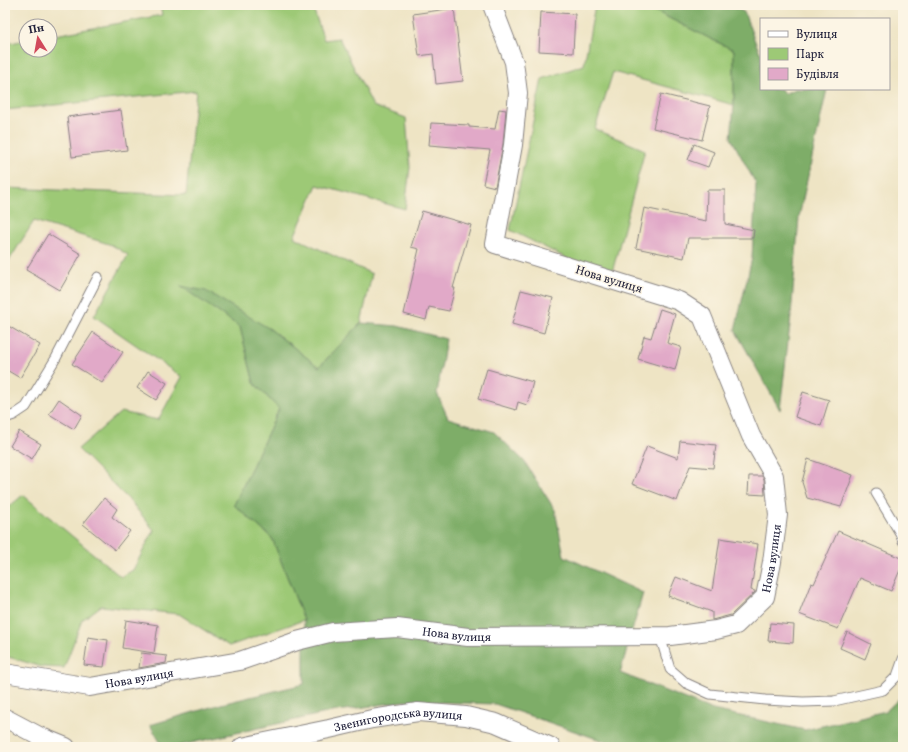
<svg xmlns="http://www.w3.org/2000/svg" width="908" height="752" font-family="Vollkorn,serif">
<style>
.green{fill:#9dc976;stroke:#607658}
.forest{fill:#7ead67;stroke:#506851}
.building{fill:#e1a9c8}
.lines{fill:none;stroke-linecap:round;stroke-linejoin:round}
.service-casing{stroke:#888380;stroke-width:11}
.minor-casing{stroke:#888380;stroke-width:20}
.service{stroke:#fff;stroke-width:9}
.minor{stroke:#fff;stroke-width:18}
.labels{text-anchor:middle;stroke-width:3;stroke-linejoin:round;paint-order:stroke}
.street-label{font-size:12px;fill:#22223b;stroke:#fcf5e5}
</style>
<rect width="100%" height="100%" fill="#fcf5e5"/>
<filter id="ink" filterUnits="userSpaceOnUse"><feTurbulence type="fractalNoise" baseFrequency=".025" numOctaves="2"/><feDisplacementMap in="SourceGraphic" scale="8" xChannelSelector="R" yChannelSelector="G"/><feConvolveMatrix kernelMatrix="1 2 1 2 8 2 1 2 1" color-interpolation-filters="sRGB"/></filter>
<filter id="wash" filterUnits="userSpaceOnUse"><feTurbulence type="fractalNoise" baseFrequency=".012" numOctaves="4" result="noise"/><feDisplacementMap in="SourceGraphic" scale="16" xChannelSelector="R" yChannelSelector="G"/><feGaussianBlur stdDeviation="0.9" result="paint"/><feColorMatrix in="noise" values="0 0 0 0 0 0 0 0 0 0 0 0 0 0 0 0 0 1.4 0 .05"/><feComposite in="paint" operator="in"/></filter>
<g filter="url(#wash)">
<rect width="100%" height="100%" fill="#eee4c4"/>
<path class="green" d="M 160,5 L 312,5 L 324,40 L 339,38 L 373,106 L 406,118 L 410,167 L 405,209 L 317,185 L 294,237 L 372,274 L 361,323 L 319,367 L 270,329 L 181,286 L 240,327 L 254,383 L 279,409 L 234,505 L 272,538 L 304,620 L 229,646 L 179,614 L 101,606 L 82,620 L 64,668 L 42,667 L 5,656 L 5,510 L 23,495 L 121,577 L 133,570 L 154,530 L 130,501 L 78,449 L 121,412 L 158,420 L 182,377 L 94,316 L 128,255 L 112,245 L 34,221 L 5,267 L 5,188 L 186,195 L 196,91 L 5,110 L 5,44 L 26,40 L 26,50 L 50,50 L 50,36 L 162,15 Z
M 595,5 L 643,5 L 713,40 L 734,50 L 734,105 L 613,72 L 595,129 L 645,150 L 610,280 L 510,230 L 542,79 L 584,65 Z"/>
<path class="forest" d="M 643,5 L 729,5 L 744,12 L 756,44 L 761,54 L 761,89 L 781,89 L 784,94 L 795,89 L 827,89 L 799,217 L 791,316 L 780,410 L 735,330 L 752,258 L 756,184 L 731,138 L 734,105 L 734,50 L 713,40 Z
M 180,286 L 206,291 L 270,329 L 319,367 L 361,323 L 397,326 L 446,339 L 437,393 L 448,418 L 494,432 L 524,461 L 555,510 L 564,556 L 643,593 L 620,673 L 713,710 L 805,730 L 886,711 L 903,695 L 903,747 L 621,747 L 495,704 L 405,701 L 331,712 L 173,747 L 163,747 L 150,725 L 221,704 L 304,684 L 304,620 L 272,538 L 234,505 L 279,409 L 254,383 L 240,327 Z"/>
<g id="blocks">
<path class="building" d="M 454,8 L 463,81 L 436,84 L 433,54 L 419,56 L 413,14 Z
M 541,12 L 575,14 L 573,53 L 539,51 Z
M 661,94 L 710,106 L 702,140 L 653,128 Z
M 499,109 L 506,110 L 503,144 L 495,187 L 483,184 L 490,150 L 429,145 L 431,123 L 469,125 L 469,127 L 495,129 Z
M 121,110 L 127,150 L 72,157 L 67,117 Z
M 694,144 L 714,152 L 708,167 L 688,160 Z
M 707,190 L 725,190 L 725,224 L 754,230 L 753,238 L 688,238 L 684,258 L 636,248 L 644,208 L 706,221 Z
M 422,211 L 471,225 L 453,288 L 455,288 L 449,311 L 429,307 L 426,320 L 404,314 L 419,249 L 411,247 Z
M 48,234 L 81,254 L 60,290 L 26,270 Z
M 521,290 L 553,298 L 544,333 L 512,324 Z
M 660,309 L 675,314 L 667,343 L 681,347 L 675,370 L 638,359 L 644,336 L 651,338 Z
M 5,324 L 40,345 L 20,378 L 5,369 Z
M 93,332 L 123,352 L 102,383 L 72,364 Z
M 487,369 L 533,382 L 527,405 L 518,402 L 516,410 L 478,399 Z
M 148,371 L 167,383 L 156,400 L 137,388 Z
M 803,392 L 829,400 L 821,426 L 795,417 Z
M 59,399 L 82,415 L 74,429 L 49,414 Z
M 19,431 L 41,444 L 32,459 L 10,446 Z
M 680,441 L 716,445 L 713,468 L 690,466 L 677,501 L 632,484 L 647,446 L 678,458 Z
M 808,459 L 853,475 L 841,507 L 807,498 L 802,482 Z
M 749,476 L 762,476 L 764,479 L 765,495 L 748,494 Z
M 104,498 L 117,509 L 112,517 L 130,531 L 115,550 L 83,524 Z
M 838,531 L 903,559 L 903,563 L 891,591 L 860,578 L 838,629 L 799,614 L 811,583 L 814,584 Z
M 720,538 L 758,544 L 751,590 L 755,591 L 755,592 L 731,615 L 712,620 L 712,612 L 668,596 L 676,577 L 712,591 Z
M 126,620 L 158,625 L 154,653 L 122,648 Z
M 770,623 L 794,625 L 793,643 L 768,641 Z
M 847,632 L 871,644 L 865,659 L 840,648 Z
M 88,637 L 108,640 L 104,667 L 84,665 Z
M 141,653 L 167,656 L 166,663 L 139,668 Z"/>
</g>
</g>
<g filter="url(#ink)">
<use href="#blocks" fill-opacity="0" stroke="#888380" stroke-width="1"/>
<g class="lines">
<g class="service-casing">
<path id="service" d="M 5,418 L 14,415 L 26,407 L 56,358 L 98,277
M 876,493 L 900,533 L 903,541
M 660,636 L 670,669 L 686,683 L 710,694 L 765,700 L 803,702 L 834,701 L 883,690 L 897,676 L 903,659"/>
</g>
<g class="minor-casing">
<g id="minor">
<path id="s1" d="M 5,673 L 90,687 L 240,661 L 297,641 L 333,632 L 397,628 L 468,637 L 670,636 L 716,630 L 736,625 L 765,597 L 772,562 L 778,515 L 774,476 L 751,436 L 702,316 L 679,301 L 495,244 L 513,145 L 518,93 L 514,62 L 492,5"/>
<path d="M 5,718 L 39,736 L 66,747"/>
<path id="s2" d="M 242,747 L 329,729 L 372,719 L 418,712 L 466,716 L 496,723 L 551,747"/>
</g>
</g>
<use href="#service" class="service"/>
<use href="#minor" class="minor"/>
</g>
</g>
<g class="labels">
<g class="street-label">
<text transform="translate(609 279) rotate(17)" y="4">Нова вулиця</text>
<text dy="4" stroke="none"><textPath href="#s1" startOffset="820">Нова вулиця</textPath></text>
<text dy="4" stroke="none"><textPath href="#s1" startOffset="460">Нова вулиця</textPath></text>
<text dy="4" stroke="none"><textPath href="#s1" startOffset="136">Нова вулиця</textPath></text>
<text dy="4" stroke="none"><textPath href="#s2" startOffset="159">Звенигородська вулиця</textPath></text>
</g>
</g>
<rect width="908" height="752" fill="none" stroke="#fcf5e5" stroke-width="20"/>
<rect x="760" y="18" width="130" height="72" fill="#fcf5e5" stroke="#a5a1a1"/>
<rect x="768" y="31" width="20" height="6" fill="#ffffff" stroke="#a5a1a1"/>
<text x="796" y="38" font-size="12" fill="#22223b">Вулиця</text>
<rect x="768" y="48" width="20" height="12" fill="#9dc976" stroke="#a5a1a1"/>
<text x="796" y="58" font-size="12" fill="#22223b">Парк</text>
<rect x="768" y="68" width="20" height="12" fill="#e1a9c8" stroke="#a5a1a1"/>
<text x="796" y="78" font-size="12" fill="#22223b">Будівля</text>
<g transform="translate(38 38) rotate(349)"><circle r="19" fill="#fcf5e5" stroke="#a5a1a1"/>
<path d="M0-3L7 15L0 10L-7 15Z" fill="#d1495b"/>
<text y="-6" font-size="11" font-weight="bold" text-anchor="middle" fill="#22223b">Пн</text>
</g>
</svg>
